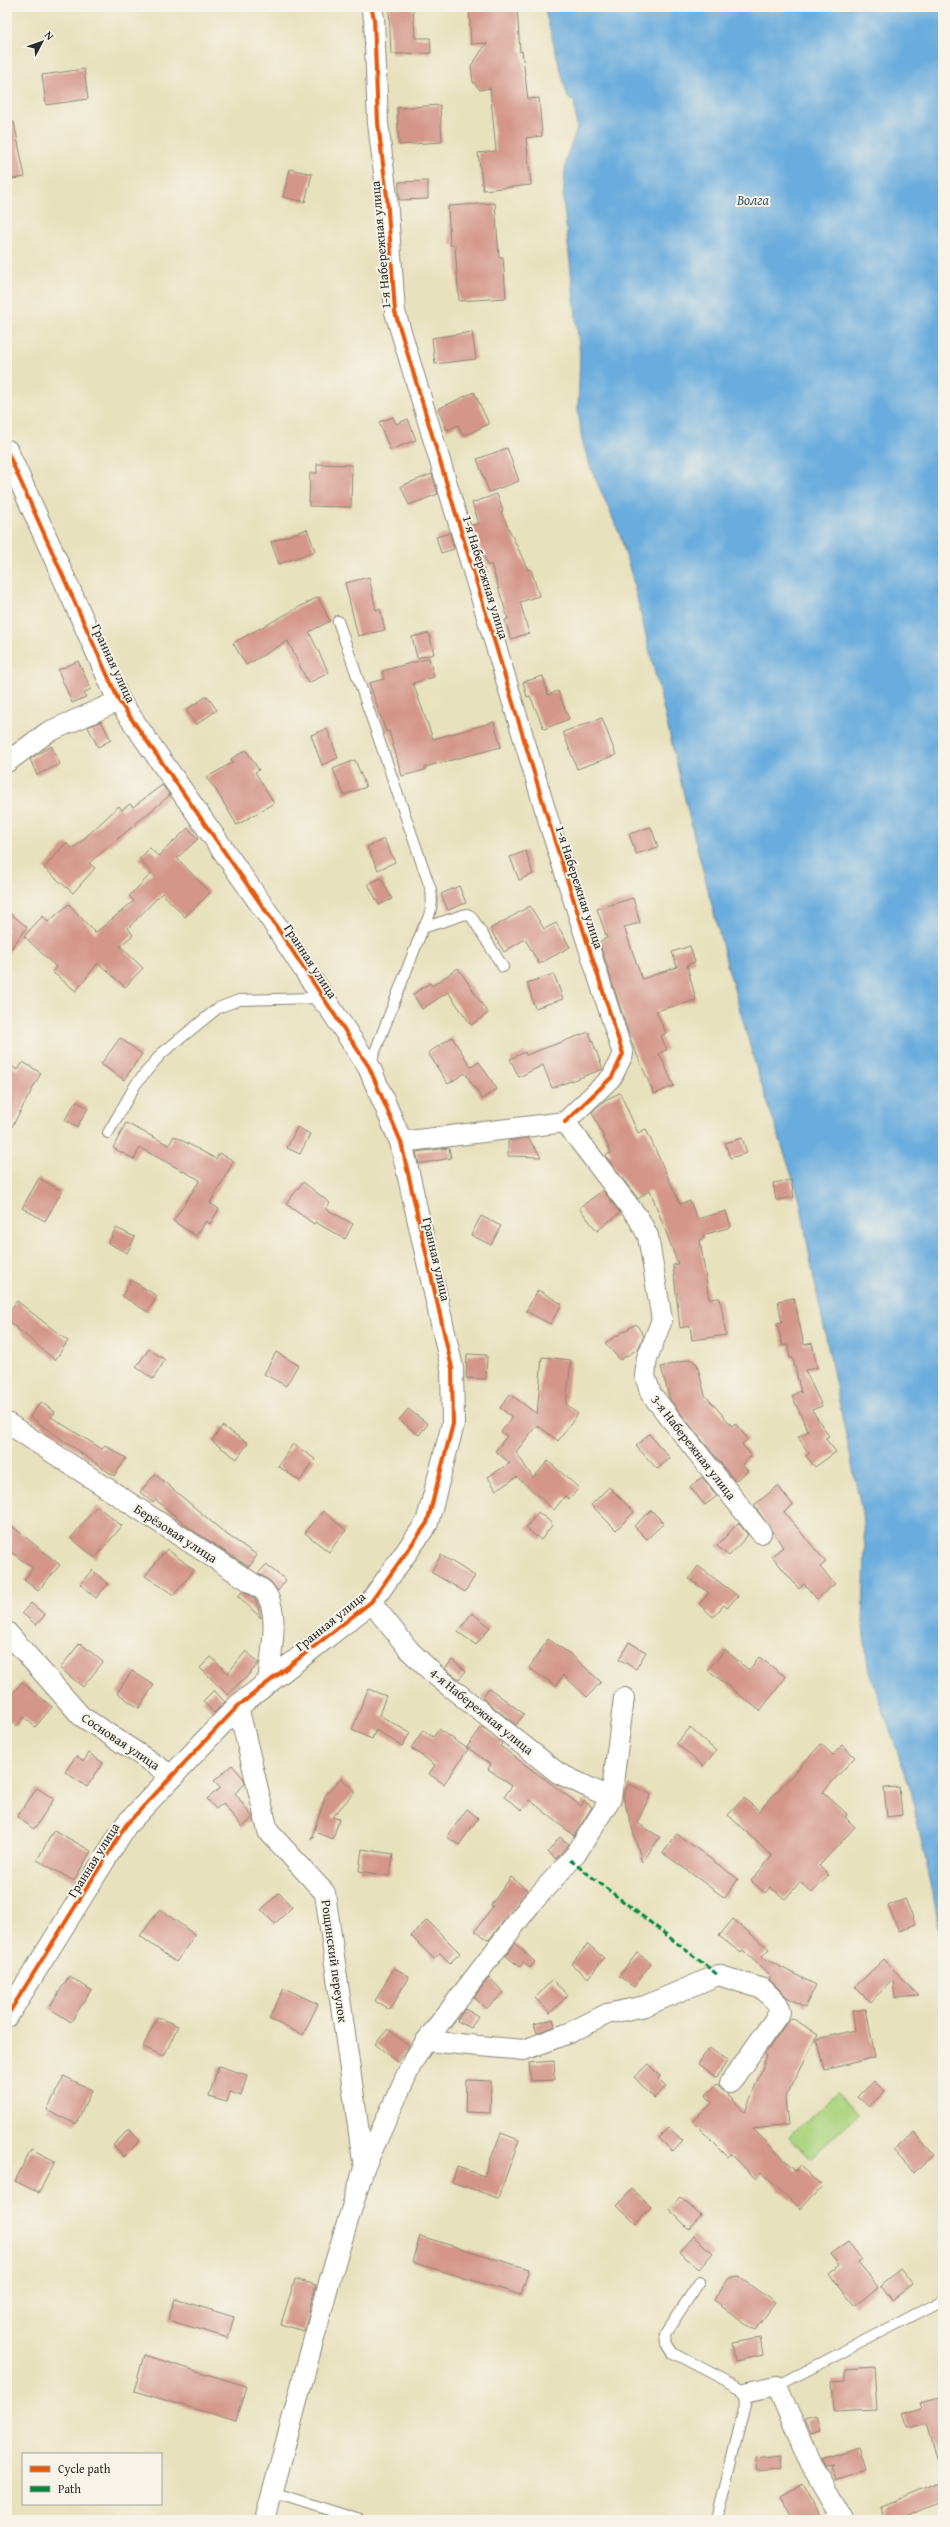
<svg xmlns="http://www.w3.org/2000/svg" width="950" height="2527" font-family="'Gentium Book Plus',serif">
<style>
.green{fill:#acd580;stroke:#6c8056}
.water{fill:#69acdd;stroke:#4a6c84}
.building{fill:#d49689}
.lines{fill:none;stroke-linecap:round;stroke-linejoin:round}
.lane-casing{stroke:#8a8674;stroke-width:12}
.street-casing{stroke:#8a8674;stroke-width:22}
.secondary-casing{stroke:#8a8674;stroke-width:24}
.lane{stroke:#fff;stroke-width:10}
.street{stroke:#fff;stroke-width:20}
.secondary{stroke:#fff;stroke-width:22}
.quiet{stroke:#00873e;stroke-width:3;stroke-dasharray:6 3;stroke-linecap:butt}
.cycleway-casing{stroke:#f7f3e8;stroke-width:6}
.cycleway{stroke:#e8590c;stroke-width:4}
.labels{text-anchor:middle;stroke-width:4;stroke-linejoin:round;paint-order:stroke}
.street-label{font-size:13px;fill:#2b2b2b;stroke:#f7f3e8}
.water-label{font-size:14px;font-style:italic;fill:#415869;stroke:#f7f3e8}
</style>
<rect width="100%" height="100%" fill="#f7f3e8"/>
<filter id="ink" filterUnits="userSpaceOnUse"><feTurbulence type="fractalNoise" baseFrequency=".025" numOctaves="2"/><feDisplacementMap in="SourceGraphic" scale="8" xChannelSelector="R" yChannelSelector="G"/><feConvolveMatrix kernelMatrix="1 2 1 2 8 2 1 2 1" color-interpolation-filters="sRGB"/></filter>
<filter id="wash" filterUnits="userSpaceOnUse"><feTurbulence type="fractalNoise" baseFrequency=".012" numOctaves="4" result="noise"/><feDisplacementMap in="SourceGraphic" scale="16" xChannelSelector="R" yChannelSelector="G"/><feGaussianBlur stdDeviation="0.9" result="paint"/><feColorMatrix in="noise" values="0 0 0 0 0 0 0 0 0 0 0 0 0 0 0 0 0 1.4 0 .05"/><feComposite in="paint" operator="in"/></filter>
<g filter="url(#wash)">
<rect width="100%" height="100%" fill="#e8e1be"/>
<path class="green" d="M 837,2092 L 858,2114 L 810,2159 L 789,2137 Z"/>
<path class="water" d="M 544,7 L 943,7 L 943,1955 L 933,1893 L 909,1785 L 868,1666 L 863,1626 L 865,1548 L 862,1513 L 812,1269 L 800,1200 L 758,1074 L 727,964 L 690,820 L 632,577 L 620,535 L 590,466 L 582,440 L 578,409 L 580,355 L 563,198 L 566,158 L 577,129 L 574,101 L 568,98 Z"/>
<g id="blocks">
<path class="building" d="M 389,7 L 413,7 L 415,38 L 430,38 L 431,53 L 391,54 Z
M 469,7 L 517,7 L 520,52 L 522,51 L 528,99 L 539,98 L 542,136 L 526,138 L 531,185 L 483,190 L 478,153 L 496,151 L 490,88 L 480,90 L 473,82 L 471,66 L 487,43 L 471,44 Z
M 84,69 L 88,99 L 46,105 L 42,75 Z
M 440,105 L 442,142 L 399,145 L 397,108 Z
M 14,122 L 25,177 L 7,180 L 7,123 Z
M 290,169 L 312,174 L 305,202 L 283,197 Z
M 428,181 L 428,199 L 399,200 L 399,182 Z
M 495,203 L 499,258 L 503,257 L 506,298 L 459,301 L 455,245 L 450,245 L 448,206 Z
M 472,332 L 476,359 L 435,364 L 432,338 Z
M 474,392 L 489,424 L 468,434 L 462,434 L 458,425 L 447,430 L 438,409 Z
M 393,417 L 396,424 L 408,419 L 416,440 L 390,450 L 379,422 Z
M 507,448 L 519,481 L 489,492 L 477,459 Z
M 317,464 L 352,465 L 351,507 L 309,506 L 310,473 L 317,473 Z
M 432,474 L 438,494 L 409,505 L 401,486 Z
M 497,494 L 503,511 L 501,512 L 528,570 L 531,569 L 539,596 L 520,602 L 529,633 L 511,639 L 505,620 L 508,619 L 491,564 L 488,566 L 471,526 L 479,523 L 472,503 Z
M 307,529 L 315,551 L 279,564 L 271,542 Z
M 450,533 L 454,549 L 441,553 L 436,537 Z
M 369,577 L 376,610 L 380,609 L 385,630 L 358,636 L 345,583 Z
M 318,597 L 330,621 L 309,632 L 329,673 L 308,683 L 288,641 L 246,665 L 233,643 Z
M 429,633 L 434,654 L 417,658 L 412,637 Z
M 429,658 L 434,677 L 413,683 L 433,739 L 494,722 L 501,747 L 425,767 L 425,770 L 402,776 L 389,731 L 386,732 L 369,683 L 384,679 L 382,671 Z
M 78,661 L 91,689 L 84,693 L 86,697 L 72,703 L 58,670 Z
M 543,676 L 548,695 L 558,691 L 569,719 L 544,729 L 530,696 L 527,697 L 523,682 Z
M 207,696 L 217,710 L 196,725 L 186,710 Z
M 602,718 L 616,755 L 577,769 L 563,732 Z
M 101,721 L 111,740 L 98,747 L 88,727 Z
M 327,729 L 338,758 L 322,765 L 311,735 Z
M 51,746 L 60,764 L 37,775 L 30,759 Z
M 246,750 L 259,770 L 255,772 L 274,803 L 237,825 L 214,787 L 206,778 L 233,762 L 231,759 Z
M 355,760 L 366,787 L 344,795 L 333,769 Z
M 162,785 L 170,795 L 89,863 L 95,868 L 73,893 L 44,868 L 66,843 L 73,849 L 119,806 L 122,810 L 130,804 L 133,807 Z
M 651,827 L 658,847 L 636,854 L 629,834 Z
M 188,828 L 198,839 L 177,858 L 210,893 L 185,917 L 162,893 L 128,928 L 133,935 L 120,946 L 143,968 L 125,987 L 98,963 L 76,991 L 52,972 L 56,967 L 24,936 L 43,916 L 48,922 L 69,904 L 95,933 L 134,901 L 129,896 L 152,873 L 139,859 L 150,848 L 158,856 Z
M 384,839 L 395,862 L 378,870 L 367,847 Z
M 526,851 L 533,874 L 519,880 L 510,857 Z
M 381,878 L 392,899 L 379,905 L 368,884 Z
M 459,886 L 466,903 L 448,910 L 441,894 Z
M 633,898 L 640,923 L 624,927 L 642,979 L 677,967 L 672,952 L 690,946 L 695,962 L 687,965 L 696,1000 L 656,1011 L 666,1033 L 661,1036 L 667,1050 L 659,1053 L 674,1086 L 654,1094 L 631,1041 L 599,942 L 607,938 L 597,909 Z
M 530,906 L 544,929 L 556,923 L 570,947 L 539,964 L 525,939 L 504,952 L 490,929 Z
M 7,911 L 27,927 L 7,954 Z
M 458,968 L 488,1013 L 471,1025 L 448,992 L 422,1009 L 413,994 L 430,983 L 432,986 Z
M 554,974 L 563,999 L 535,1008 L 527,983 Z
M 589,1032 L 603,1069 L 552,1088 L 543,1065 L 519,1077 L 510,1059 L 525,1052 L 526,1055 Z
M 452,1037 L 471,1067 L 479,1062 L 497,1089 L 482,1099 L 465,1073 L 448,1084 L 428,1053 Z
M 120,1038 L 142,1054 L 124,1080 L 101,1064 Z
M 23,1062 L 41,1073 L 7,1136 L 7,1064 L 18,1070 Z
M 620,1093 L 638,1133 L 646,1129 L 680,1204 L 690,1201 L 697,1219 L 726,1211 L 731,1227 L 703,1235 L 704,1238 L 700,1240 L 709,1299 L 720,1298 L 726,1335 L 692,1340 L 690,1326 L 680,1328 L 673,1265 L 678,1264 L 650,1190 L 638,1199 L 607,1158 L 606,1155 L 611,1153 L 592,1112 L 605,1100 Z
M 76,1101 L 88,1108 L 77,1127 L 65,1120 Z
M 126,1123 L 169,1145 L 174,1136 L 216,1159 L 219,1153 L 234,1161 L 210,1203 L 219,1209 L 210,1224 L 206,1221 L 196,1236 L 173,1221 L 200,1180 L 140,1148 L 134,1159 L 113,1148 Z
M 297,1127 L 310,1134 L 300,1154 L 287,1148 Z
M 528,1138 L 541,1157 L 508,1156 L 508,1141 Z
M 742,1138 L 747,1153 L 730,1158 L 725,1143 Z
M 449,1148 L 451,1158 L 419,1164 L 416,1152 Z
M 39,1178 L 62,1191 L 45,1221 L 22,1208 Z
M 791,1180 L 794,1197 L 776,1200 L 773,1183 Z
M 303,1182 L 330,1203 L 326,1209 L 353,1224 L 345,1239 L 315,1222 L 314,1224 L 286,1204 Z
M 603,1190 L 620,1213 L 597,1231 L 579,1208 Z
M 481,1216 L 501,1226 L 491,1245 L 471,1235 Z
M 116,1228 L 135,1237 L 127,1253 L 108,1243 Z
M 131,1280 L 157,1296 L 148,1312 L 122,1296 Z
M 538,1290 L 562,1304 L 550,1324 L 526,1311 Z
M 794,1298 L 804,1345 L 812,1343 L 817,1368 L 805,1370 L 822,1406 L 812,1410 L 829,1436 L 825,1438 L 836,1452 L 815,1467 L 806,1456 L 809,1454 L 798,1437 L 808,1431 L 792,1396 L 800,1391 L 801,1393 L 793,1358 L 790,1358 L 788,1345 L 783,1346 L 777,1324 L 782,1323 L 778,1301 Z
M 17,1301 L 68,1341 L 55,1360 L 7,1320 L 7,1314 Z
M 636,1324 L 644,1336 L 638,1349 L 620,1360 L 605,1343 Z
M 149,1349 L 165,1360 L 153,1379 L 136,1367 Z
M 276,1352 L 298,1365 L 286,1386 L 264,1374 Z
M 467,1354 L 487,1355 L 486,1379 L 466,1378 Z
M 542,1357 L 571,1360 L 566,1404 L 578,1414 L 558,1441 L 537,1425 L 516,1452 L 533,1478 L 548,1461 L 579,1488 L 569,1499 L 565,1496 L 554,1510 L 517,1477 L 496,1490 L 488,1477 L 510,1463 L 495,1451 L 507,1436 L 501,1432 L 512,1417 L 500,1408 L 510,1394 L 537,1414 Z
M 690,1359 L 697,1364 L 705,1395 L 732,1426 L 735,1423 L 748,1439 L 742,1444 L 751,1456 L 742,1464 L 748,1471 L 735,1481 L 670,1400 L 661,1367 Z
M 41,1402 L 55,1412 L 51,1417 L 102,1449 L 105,1445 L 126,1458 L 114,1476 L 30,1417 Z
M 408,1409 L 428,1424 L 419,1435 L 399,1420 Z
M 222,1426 L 248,1443 L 237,1459 L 212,1441 Z
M 649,1434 L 670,1458 L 657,1469 L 636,1446 Z
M 293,1444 L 315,1459 L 300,1481 L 278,1466 Z
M 155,1474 L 226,1534 L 257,1555 L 249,1567 L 192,1530 L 156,1500 L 153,1503 L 140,1492 Z
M 702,1477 L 717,1496 L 705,1505 L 690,1487 Z
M 778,1486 L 793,1505 L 784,1512 L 826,1562 L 820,1567 L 835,1584 L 817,1599 L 804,1584 L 799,1589 L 772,1556 L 783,1547 L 754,1505 Z
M 609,1487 L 634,1512 L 616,1530 L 591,1505 Z
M 97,1506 L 122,1526 L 95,1558 L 71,1538 Z
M 651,1510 L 664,1523 L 647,1539 L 634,1526 Z
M 323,1511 L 346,1530 L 329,1552 L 305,1533 Z
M 538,1512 L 553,1524 L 541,1540 L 526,1528 Z
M 7,1522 L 60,1565 L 38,1591 L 24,1580 L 33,1568 L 7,1549 Z
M 738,1523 L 748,1535 L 729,1556 L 717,1546 Z
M 167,1549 L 194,1570 L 174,1595 L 145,1576 Z
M 441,1555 L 475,1576 L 465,1592 L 431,1572 Z
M 266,1565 L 286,1580 L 278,1591 L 270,1581 L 258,1573 Z
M 698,1566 L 738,1596 L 727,1608 L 724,1605 L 713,1617 L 699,1604 L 709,1593 L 689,1579 Z
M 92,1570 L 108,1584 L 96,1598 L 80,1584 Z
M 243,1591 L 255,1598 L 261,1618 L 238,1596 Z
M 31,1603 L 45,1615 L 36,1625 L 22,1613 Z
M 472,1613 L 490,1627 L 476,1645 L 458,1632 Z
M 548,1639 L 573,1656 L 601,1682 L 587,1697 L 563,1675 L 556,1686 L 529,1668 Z
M 629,1642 L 646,1652 L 636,1669 L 619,1659 Z
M 80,1643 L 103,1662 L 83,1687 L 60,1668 Z
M 725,1650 L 749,1670 L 759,1657 L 786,1677 L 760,1711 L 708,1670 Z
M 246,1651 L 259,1663 L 244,1680 L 243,1679 L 228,1695 L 200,1668 L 211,1657 L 228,1673 Z
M 452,1660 L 466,1671 L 459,1679 L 445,1669 Z
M 132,1671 L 154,1685 L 139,1708 L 117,1693 Z
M 22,1682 L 52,1707 L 35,1727 L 24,1717 L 17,1726 L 7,1718 L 7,1700 Z
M 489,1688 L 524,1714 L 516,1725 L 482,1698 Z
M 368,1689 L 386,1696 L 379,1715 L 410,1733 L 402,1746 L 376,1730 L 372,1739 L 352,1730 Z
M 214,1690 L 225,1702 L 214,1713 L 203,1701 Z
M 482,1727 L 502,1743 L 500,1746 L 581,1806 L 584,1801 L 592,1807 L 574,1836 L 530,1800 L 522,1810 L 504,1797 L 512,1786 L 488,1769 L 491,1765 L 467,1747 Z
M 690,1728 L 716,1751 L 703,1766 L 676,1743 Z
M 439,1729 L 468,1749 L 444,1784 L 429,1774 L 435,1765 L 411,1748 L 423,1730 L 433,1737 Z
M 821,1744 L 833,1755 L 842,1745 L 855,1757 L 823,1792 L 847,1814 L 845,1817 L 855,1827 L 819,1866 L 829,1875 L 812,1893 L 800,1882 L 785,1899 L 770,1887 L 765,1893 L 751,1881 L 772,1856 L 728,1815 L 744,1798 L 759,1811 Z
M 89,1753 L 103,1763 L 87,1787 L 65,1772 L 76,1756 L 84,1761 Z
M 232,1765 L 244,1779 L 245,1784 L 235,1793 L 253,1818 L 242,1827 L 223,1803 L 216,1809 L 207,1799 L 220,1788 L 214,1781 Z
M 341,1778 L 355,1792 L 332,1817 L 339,1819 L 333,1839 L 317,1833 L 311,1839 L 325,1798 L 324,1797 Z
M 629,1784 L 651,1794 L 637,1823 L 660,1837 L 642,1863 L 623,1796 Z
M 899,1787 L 902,1815 L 887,1817 L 884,1788 Z
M 37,1788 L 54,1799 L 34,1829 L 17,1817 Z
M 467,1809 L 478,1818 L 459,1845 L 447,1837 Z
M 54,1830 L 91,1851 L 74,1881 L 37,1860 Z
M 677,1834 L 738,1879 L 725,1898 L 663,1853 Z
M 560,1837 L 569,1844 L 556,1859 L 548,1852 Z
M 362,1849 L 393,1854 L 390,1876 L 359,1871 Z
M 511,1877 L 528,1890 L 489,1940 L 475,1931 L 493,1906 L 491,1905 Z
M 279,1893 L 292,1907 L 275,1924 L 261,1910 Z
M 905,1899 L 916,1924 L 899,1931 L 888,1906 Z
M 160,1909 L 195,1935 L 176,1962 L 140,1936 Z
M 733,1919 L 769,1949 L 761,1957 L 816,1985 L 805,2007 L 787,1997 L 769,1979 L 770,1976 L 743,1950 L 741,1953 L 719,1936 Z
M 427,1920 L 460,1953 L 450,1963 L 440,1953 L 434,1959 L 411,1936 Z
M 515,1943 L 535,1962 L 530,1968 L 523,1963 L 520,1967 L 506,1956 Z
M 588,1944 L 604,1958 L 588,1978 L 571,1964 Z
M 637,1953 L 651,1963 L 634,1987 L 619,1976 Z
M 884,1959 L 892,1968 L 919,1996 L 895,1998 L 893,1980 L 870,2002 L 855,1987 Z
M 394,1968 L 409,1976 L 390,2010 L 375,2001 Z
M 69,1976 L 91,1990 L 71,2022 L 49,2008 Z
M 489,1977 L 504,1993 L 486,2009 L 474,1997 Z
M 552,1980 L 568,1995 L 550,2013 L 535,1998 Z
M 284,1988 L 318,2004 L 303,2035 L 269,2019 Z
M 465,2009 L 478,2016 L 471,2028 L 457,2021 Z
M 866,2009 L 875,2057 L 825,2070 L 817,2039 L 855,2030 L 852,2011 Z
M 157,2017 L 178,2026 L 164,2056 L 143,2047 Z
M 792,2018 L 818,2034 L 785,2099 L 788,2125 L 753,2129 L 796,2171 L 800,2166 L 822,2186 L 801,2209 L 761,2173 L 756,2179 L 731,2154 L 728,2157 L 693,2122 L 712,2103 L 705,2096 L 717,2084 L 745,2112 L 767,2056 L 765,2054 L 789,2019 Z
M 553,2019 L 555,2026 L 537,2033 L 534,2024 Z
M 388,2029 L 409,2046 L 397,2062 L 375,2044 Z
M 709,2048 L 728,2060 L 717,2077 L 698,2064 Z
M 554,2061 L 555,2080 L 531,2081 L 529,2063 Z
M 648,2064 L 660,2076 L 658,2079 L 666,2087 L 654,2098 L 634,2077 Z
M 218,2066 L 247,2075 L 241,2096 L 230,2092 L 227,2102 L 209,2097 Z
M 64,2076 L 92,2090 L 76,2124 L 47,2110 Z
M 466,2080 L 491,2081 L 490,2113 L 465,2112 Z
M 874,2081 L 885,2091 L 869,2107 L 858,2097 Z
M 669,2128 L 683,2141 L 673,2152 L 659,2138 Z
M 129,2129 L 140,2141 L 124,2157 L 113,2145 Z
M 914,2132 L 934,2155 L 914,2173 L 893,2150 Z
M 501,2133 L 519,2140 L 498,2198 L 452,2182 L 457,2167 L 484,2176 Z
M 31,2149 L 55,2161 L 39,2193 L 15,2181 Z
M 632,2189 L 651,2207 L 636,2224 L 617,2206 Z
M 680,2197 L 701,2216 L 689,2229 L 669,2209 Z
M 420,2236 L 529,2269 L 521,2295 L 412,2262 Z
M 693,2236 L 713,2253 L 699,2269 L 679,2252 Z
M 848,2241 L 862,2260 L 858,2263 L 878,2287 L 855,2306 L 829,2274 L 839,2266 L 830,2254 Z
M 901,2269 L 913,2284 L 892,2300 L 881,2285 Z
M 739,2277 L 775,2303 L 755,2330 L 713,2300 L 729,2278 Z
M 295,2279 L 316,2285 L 304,2331 L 281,2324 Z
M 175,2299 L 234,2317 L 228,2338 L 168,2320 Z
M 760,2338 L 763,2355 L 735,2361 L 732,2343 Z
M 144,2355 L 246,2386 L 236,2421 L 134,2391 Z
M 874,2367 L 877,2410 L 834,2412 L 832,2381 L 846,2380 L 846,2369 Z
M 943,2396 L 943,2463 L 939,2464 L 927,2424 L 908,2429 L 903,2414 L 923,2408 L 921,2402 Z
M 817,2418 L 821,2432 L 811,2435 L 805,2421 Z
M 858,2447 L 865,2470 L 835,2480 L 830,2467 L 833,2465 L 825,2466 L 821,2459 Z
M 781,2456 L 782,2470 L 757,2472 L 756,2459 Z
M 943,2481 L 943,2501 L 899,2520 L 883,2520 L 883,2506 Z
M 802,2483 L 823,2520 L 792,2520 L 779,2497 Z"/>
</g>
</g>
<g filter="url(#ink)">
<use href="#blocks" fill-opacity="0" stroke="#8a8674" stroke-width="1"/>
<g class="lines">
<g class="lane-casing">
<path id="lane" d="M 338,621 L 431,890 C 433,905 431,915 423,928 L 369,1067
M 423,928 L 466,914 L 471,916 L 503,967
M 108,1133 L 136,1084 L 161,1054 L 218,1008 L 239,1000 L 314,998 L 320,1006
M 700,2281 L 665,2334 L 666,2343 L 673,2353 L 748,2392 L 717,2520
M 777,2386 L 943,2300
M 272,2492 L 360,2520"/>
</g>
<g class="street-casing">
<path id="street" d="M 371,7 L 374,18 L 378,123 L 387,197 L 395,312 L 551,829 L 623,1054 L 612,1077 L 565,1122
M 7,762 L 48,732 L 119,701
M 565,1122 L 639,1219 L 648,1236 L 662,1320 L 647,1358 L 645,1376 L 651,1394 L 761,1533
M 401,1142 L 565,1122
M 7,1423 L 263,1590 C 282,1610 270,1657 268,1683
M 371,1602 L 410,1651 L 435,1675 L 558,1773 L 611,1798
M 7,1632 L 81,1716 L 174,1777
M 238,1706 L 268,1831 L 325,1893 L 364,2168
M 426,2041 L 524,2050 L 569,2033 L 607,2014 L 645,2006 L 718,1975 L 763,1989 L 778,2004 L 780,2012 L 730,2083
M 748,2392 L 777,2386 L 811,2465 L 843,2520
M 265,2520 L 330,2279 L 364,2168 L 413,2061 L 426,2041 L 530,1905 L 576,1854 L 611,1798 L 624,1698"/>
</g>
<g class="secondary-casing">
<path id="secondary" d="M 7,451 L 119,701 L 272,920 L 369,1067 L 401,1142 L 452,1368 L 453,1424 L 427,1523 L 371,1602 L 238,1706 L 126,1825 L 7,2016"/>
</g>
<use href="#lane" class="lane"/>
<use href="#street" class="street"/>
<use href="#secondary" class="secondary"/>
<path class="quiet" d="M 570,1860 L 718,1975"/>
<g class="cycleway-casing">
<path id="cycleway" d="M 371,7 L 374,18 L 378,123 L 387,197 L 395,312 L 551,829 L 623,1054 L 612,1077 L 565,1122
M 7,451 L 119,701 L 272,920 L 369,1067 L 401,1142 L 452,1368 L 453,1424 L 427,1523 L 371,1602 L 238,1706 L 126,1825 L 7,2016"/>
</g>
<use href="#cycleway" class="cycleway"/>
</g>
</g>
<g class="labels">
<g class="street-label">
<text transform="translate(380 245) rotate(-95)" y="5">1-я Набережная улица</text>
<text transform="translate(486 577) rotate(73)" y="5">1-я Набережная улица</text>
<text transform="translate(114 663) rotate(65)" y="5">Гранная улица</text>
<text transform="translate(580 887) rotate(72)" y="5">1-я Набережная улица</text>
<text transform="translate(311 961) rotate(57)" y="5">Гранная улица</text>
<text transform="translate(437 1259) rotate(77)" y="5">Гранная улица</text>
<text transform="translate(694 1447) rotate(52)" y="5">3-я Набережная улица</text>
<text transform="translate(176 1533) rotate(33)" y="5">Берёзовая улица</text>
<text transform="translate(330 1621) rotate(-39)" y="5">Гранная улица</text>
<text transform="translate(482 1711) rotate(39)" y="5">4-я Набережная улица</text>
<text transform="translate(121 1741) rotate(34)" y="5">Сосновая улица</text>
<text transform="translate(93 1860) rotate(-58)" y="5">Гранная улица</text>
<text transform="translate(335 1961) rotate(82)" y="5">Рощинский переулок</text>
</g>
<g class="water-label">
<text x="753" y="205">Волга</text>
</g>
</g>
<rect width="950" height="2527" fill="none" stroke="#f7f3e8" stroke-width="24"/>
<rect x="22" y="2453" width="140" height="52" fill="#f7f3e8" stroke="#a5a39c"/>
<rect x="30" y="2466" width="20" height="6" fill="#e8590c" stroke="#a5a39c"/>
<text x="58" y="2473" font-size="12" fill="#2b2b2b">Cycle path</text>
<rect x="30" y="2486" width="20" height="6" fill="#00873e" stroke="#a5a39c"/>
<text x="58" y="2493" font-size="12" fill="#2b2b2b">Path</text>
<g transform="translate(42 42) rotate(49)" stroke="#f7f3e8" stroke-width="3" paint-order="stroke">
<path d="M0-3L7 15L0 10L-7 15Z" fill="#2b2b2b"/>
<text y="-6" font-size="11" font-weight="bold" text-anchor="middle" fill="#2b2b2b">N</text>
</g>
</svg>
